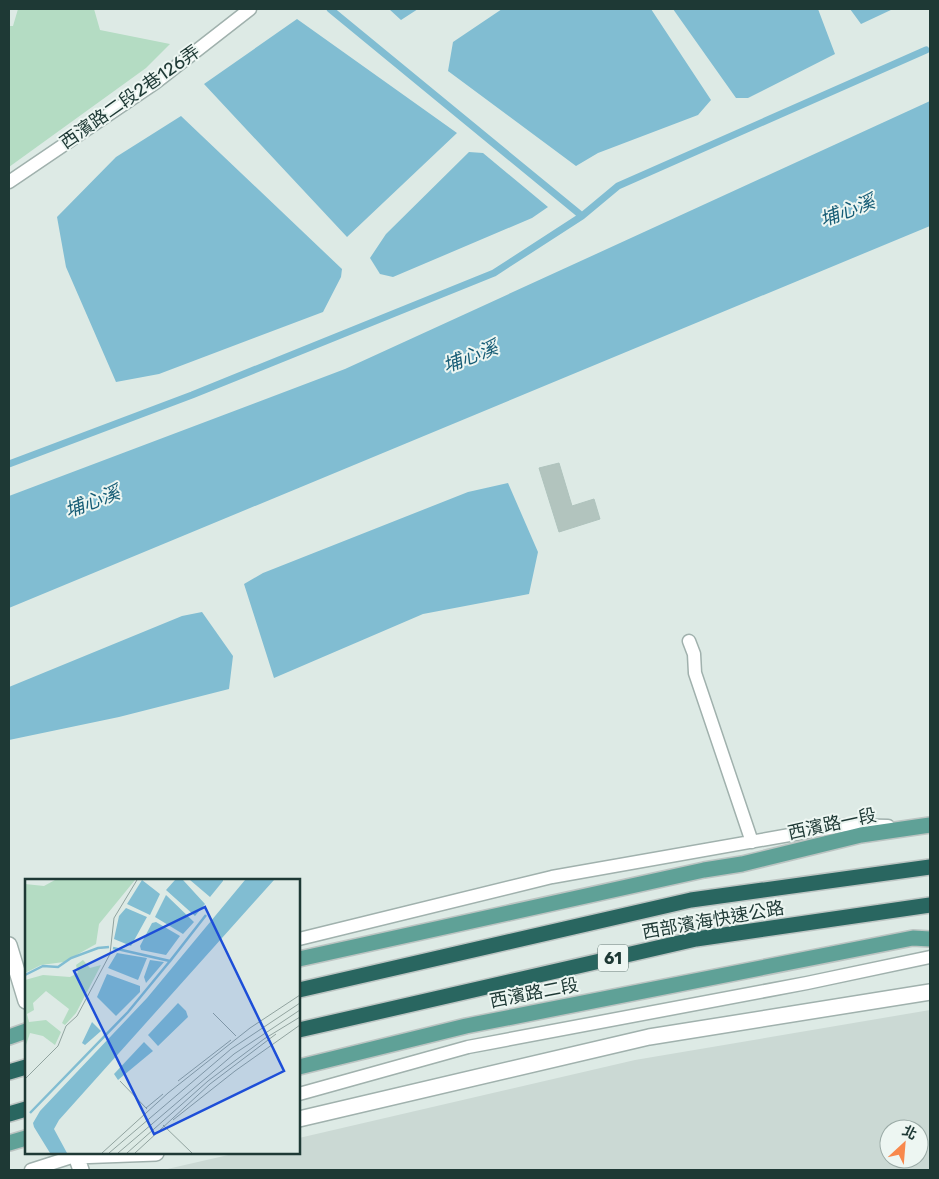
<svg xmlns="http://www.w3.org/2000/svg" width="939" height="1179" font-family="Rubik,'Noto Sans TC',sans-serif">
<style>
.built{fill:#cbd9d4;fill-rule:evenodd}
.green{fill:#b4dcc3}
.water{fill:#81bdd2}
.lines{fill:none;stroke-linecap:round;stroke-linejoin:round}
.stream{stroke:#81bdd2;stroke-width:7}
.building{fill:#b2c4be;stroke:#afc3bd}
.lane-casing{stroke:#a0b1ad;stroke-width:15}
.street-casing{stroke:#a0b1ad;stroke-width:18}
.primary-casing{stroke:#bcc4c2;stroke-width:18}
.highway-casing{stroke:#bcc4c2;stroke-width:18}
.lane{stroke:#fff;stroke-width:12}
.street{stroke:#fff;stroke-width:15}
.primary{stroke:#5fa197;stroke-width:15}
.highway{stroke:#296660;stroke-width:15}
.labels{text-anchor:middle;stroke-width:4;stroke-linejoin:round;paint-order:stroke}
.shield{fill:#edf6f2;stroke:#5c726e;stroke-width:1}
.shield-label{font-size:16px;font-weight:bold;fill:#1e3935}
.street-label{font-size:18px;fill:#1e3935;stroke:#edf6f2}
.water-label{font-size:19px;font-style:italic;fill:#175d76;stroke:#edf6f2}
.inset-river{fill:none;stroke:#81bdd2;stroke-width:2.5}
.inset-road{fill:none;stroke:#91a39f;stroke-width:1}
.view{fill:#1d4ed8;fill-opacity:0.15;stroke:#1d4ed8;stroke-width:2.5}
.inset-edge{fill:none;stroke:#1e3935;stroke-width:2.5}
</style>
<rect width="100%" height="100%" fill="#ddeae5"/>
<path class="built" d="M 930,1010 L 930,1170 L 163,1170 L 237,1153 L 299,1153 L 299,1138 L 635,1060 ZM 889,1129 L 919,1129 L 919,1159 L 889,1159 Z"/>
<path class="green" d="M 18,9 L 94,9 L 100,30 L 170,44 L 146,68 L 9,167 L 9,26 L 13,26 Z"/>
<path class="water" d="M 389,9 L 418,9 L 401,20 Z
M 502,9 L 651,9 L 711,100 L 698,115 L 598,153 L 576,166 L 448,71 L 453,42 Z
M 673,9 L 818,9 L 835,54 L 748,98 L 736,98 Z
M 850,9 L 893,9 L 861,24 Z
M 297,19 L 457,133 L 347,237 L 204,84 Z
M 930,101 L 930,226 L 9,608 L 9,496 L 345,369 Z
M 181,116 L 342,269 L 341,277 L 323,312 L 159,374 L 116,382 L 66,267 L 57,217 L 116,157 Z
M 469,152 L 483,153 L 548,207 L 532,218 L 393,277 L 380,274 L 370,258 L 386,234 Z
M 508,483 L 538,552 L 529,594 L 423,614 L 274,678 L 244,584 L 263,573 L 468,492 Z
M 202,612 L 233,656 L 229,689 L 119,717 L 9,740 L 9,687 L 182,616 Z"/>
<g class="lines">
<path class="stream" d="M 330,9 L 582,216 L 618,186 L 926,50
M 9,464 L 192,395 L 494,273 L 582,216"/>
</g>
<path class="building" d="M 559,463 L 572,506 L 594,499 L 600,519 L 559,532 L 539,468 Z"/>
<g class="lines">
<g class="lane-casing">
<path id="lane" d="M 9,182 L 155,83 L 250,9
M 689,641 L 694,654 L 695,673 L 752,842
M 299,939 L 552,877 L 846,825 L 888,826
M 299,1094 L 468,1047 L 807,983 L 930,957
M 31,1170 L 84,1153"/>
</g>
<g class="street-casing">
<path id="street" d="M 9,945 L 26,1001
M 299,1119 L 649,1037 L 930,992
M 75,1153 L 81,1170
M 76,1156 L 156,1153"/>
</g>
<g class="primary-casing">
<path id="primary" d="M 299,959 L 704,870 L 742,864 L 861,835 L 930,825
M 9,1037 L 26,1031
M 299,1067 L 466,1026 L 913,938 L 930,939
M 9,1143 L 26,1138"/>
</g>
<g class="highway-casing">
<path id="highway" d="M 299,990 L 691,900 L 930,867
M 299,1030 L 696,939 L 930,905
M 9,1072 L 26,1067
M 9,1114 L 26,1109"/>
</g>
<use href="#lane" class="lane"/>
<use href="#street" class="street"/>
<use href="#primary" class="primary"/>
<use href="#highway" class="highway"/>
</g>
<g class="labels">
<rect class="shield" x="598" y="944.5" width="30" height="27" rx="4"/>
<g class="shield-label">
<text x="613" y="964">61</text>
</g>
<g class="street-label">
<text transform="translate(130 97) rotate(-35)" y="6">西濱路二段2巷126弄</text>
<text transform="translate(832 824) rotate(-12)" y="6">西濱路一段</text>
<text transform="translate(713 920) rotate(-10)" y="6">西部濱海快速公路</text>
<text transform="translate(534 993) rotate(-11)" y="6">西濱路二段</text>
</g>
<g class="water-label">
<text transform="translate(847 210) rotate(-21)" y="7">埔心溪</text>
<text transform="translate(470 356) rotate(-21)" y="7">埔心溪</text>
<text transform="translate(92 501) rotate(-21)" y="7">埔心溪</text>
</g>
</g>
<g transform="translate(25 879)">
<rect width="275" height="275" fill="#ddeae5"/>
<path d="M 30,1 L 110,1 L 74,45 L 71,65 L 39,83 L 16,86 L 0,94 L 0,5 L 19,7 ZM 58,81 L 65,89 L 76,86 L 51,134 L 40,146 L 37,144 L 44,130 L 21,112 L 8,124 L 9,131 L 2,135 L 4,143 L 21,141 L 36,153 L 30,166 L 18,157 L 5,154 L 0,169 L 0,101 L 18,96 L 45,98 L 53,94 L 51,86 Z" fill="#b4dcc3"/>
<path d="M 117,1 L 135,15 L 125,36 L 102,25 ZM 150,1 L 158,1 L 180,25 L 170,37 L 141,11 ZM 165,1 L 198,1 L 198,2 L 185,18 ZM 220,1 L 249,1 L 34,241 L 29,250 L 42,274 L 25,274 L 9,248 L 8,244 L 15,232 L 122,119 ZM 141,16 L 169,43 L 158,55 L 130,38 ZM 101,29 L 122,38 L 106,67 L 89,60 L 94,37 ZM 131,43 L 155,57 L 141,76 L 116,71 L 115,67 L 127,44 ZM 92,74 L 122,79 L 113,101 L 83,89 ZM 125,81 L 139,83 L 121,104 L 119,98 ZM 82,95 L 115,107 L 115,113 L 91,137 L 72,118 ZM 153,124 L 161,132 L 163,138 L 133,167 L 123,156 ZM 67,143 L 76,152 L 60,166 L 57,164 ZM 119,163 L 128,172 L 93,201 L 89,195 Z" fill="#81bdd2"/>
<path class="inset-river" d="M 88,69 L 145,82 L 181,36M 0,96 L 18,87 L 33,88 L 46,79 L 73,69 L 84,68M 5,234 L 103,133 L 145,82"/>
<path class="inset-road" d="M 188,134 L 211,157M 0,200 L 33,167 L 41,147 L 52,137 L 85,75 L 89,39 L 112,1M 95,202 L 122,230M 153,202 L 206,161M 121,229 L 138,215M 148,241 L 210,192 L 275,146M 138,246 L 167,274M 77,274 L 143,214 L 225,149 L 275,116M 84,274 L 206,170 L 275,124M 93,274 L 209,175 L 275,131M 102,274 L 183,202 L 239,160 L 275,138M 110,274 L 185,205 L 251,155"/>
<path class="view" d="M 180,28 L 259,192 L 129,255 L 49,92 Z"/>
<rect width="275" height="275" class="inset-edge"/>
</g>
<rect width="939" height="1179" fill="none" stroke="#1e3935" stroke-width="20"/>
<g transform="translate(904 1144) rotate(26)"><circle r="24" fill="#edf6f2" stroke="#9aaaa6"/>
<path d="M0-4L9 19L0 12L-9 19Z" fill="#f8884c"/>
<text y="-8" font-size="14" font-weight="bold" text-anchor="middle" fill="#1e3935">北</text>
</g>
</svg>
